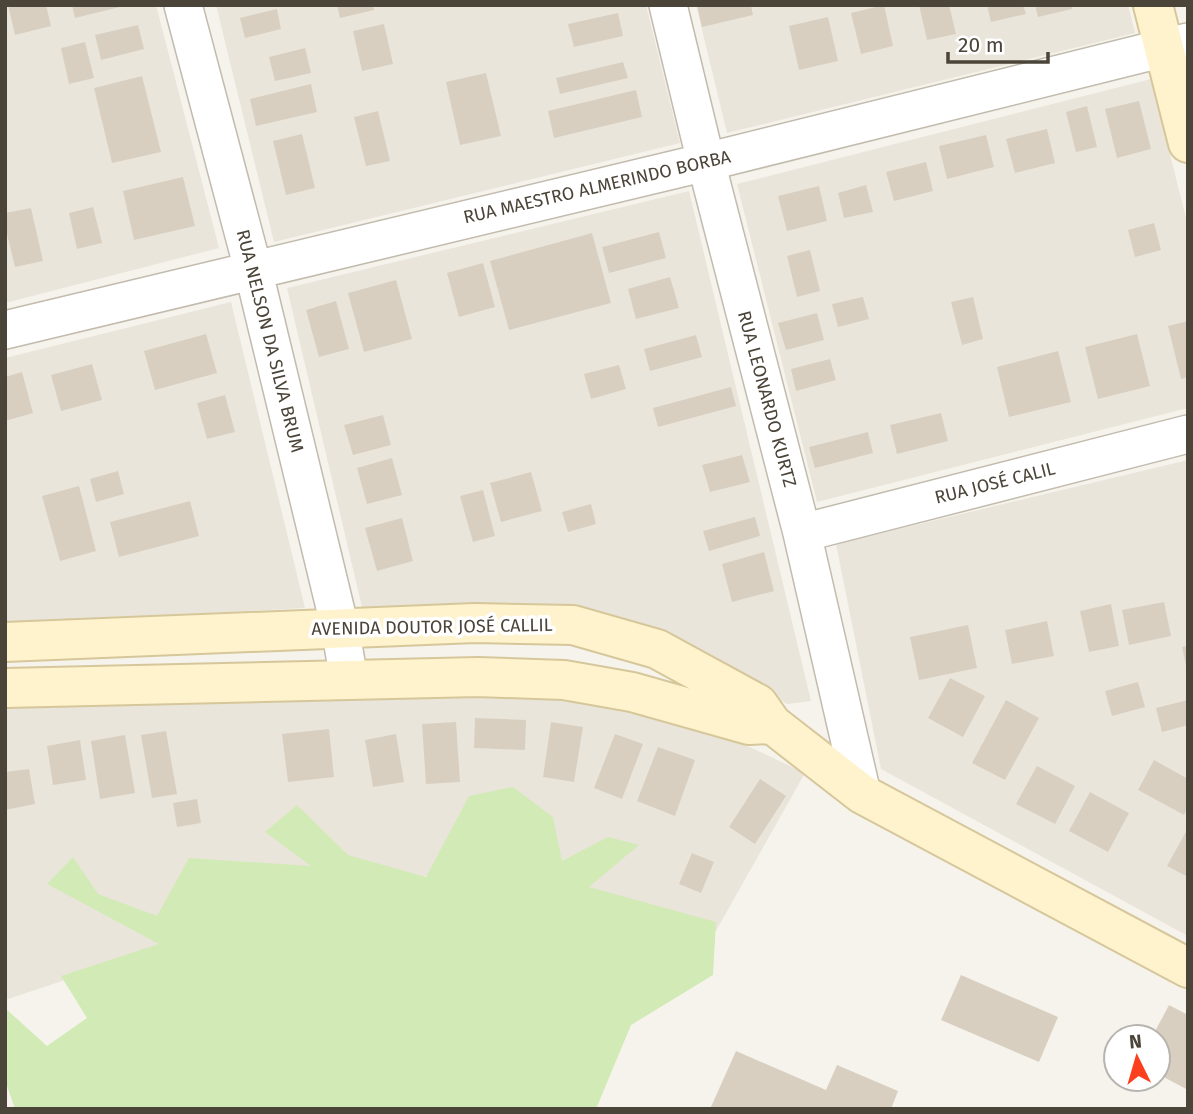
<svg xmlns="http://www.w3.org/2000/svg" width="1193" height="1114" font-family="'Fira Sans',sans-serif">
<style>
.residential{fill:#eae5da}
.green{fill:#d2eab5}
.building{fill:#d8cfc1}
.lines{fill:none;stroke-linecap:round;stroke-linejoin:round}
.street-casing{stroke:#c2bbae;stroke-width:40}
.secondary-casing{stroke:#d6c79b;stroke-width:42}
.street{stroke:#fff;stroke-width:37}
.secondary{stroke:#fff3cd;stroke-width:38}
.labels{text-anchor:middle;stroke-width:7;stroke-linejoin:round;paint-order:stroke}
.street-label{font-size:18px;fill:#4b4439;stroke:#fff}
</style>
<rect width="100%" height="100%" fill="#f6f3ec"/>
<path class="residential" d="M 5,5 L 156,5 L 219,248 L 5,303 Z
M 216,5 L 646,5 L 680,143 L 274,242 Z
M 696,5 L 1128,5 L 1135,33 L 727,133 Z
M 1151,79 L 1188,226 L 1188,408 L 817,502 L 737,184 Z
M 689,191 L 811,701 L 787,704 L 679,640 L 601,613 L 362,607 L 287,288 Z
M 231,302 L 305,608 L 5,624 L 5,358 Z
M 1188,460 L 1188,936 L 881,769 L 836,544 Z
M 331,689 L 586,694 L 688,718 L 805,773 L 704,952 L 491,871 L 363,881 L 5,1000 L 5,707 Z"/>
<path class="green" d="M 513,787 L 553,817 L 562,861 L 608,837 L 639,845 L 589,887 L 716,922 L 713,975 L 631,1025 L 596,1109 L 15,1109 L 5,1080 L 5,1008 L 47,1046 L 87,1018 L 61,976 L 159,944 L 47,884 L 73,857 L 98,894 L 157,916 L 189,858 L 311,866 L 265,832 L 297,805 L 348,855 L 426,877 L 469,796 Z"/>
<path class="building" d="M 8,5 L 46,5 L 51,26 L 15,35 Z
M 72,5 L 124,5 L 124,6 L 75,18 Z
M 337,5 L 373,5 L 374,10 L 340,18 Z
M 697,5 L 751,5 L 753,15 L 702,27 Z
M 884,5 L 893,46 L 861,54 L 851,13 Z
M 919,5 L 949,5 L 956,34 L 927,40 Z
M 987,5 L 1023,5 L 1026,14 L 991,22 Z
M 1035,5 L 1072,5 L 1072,9 L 1038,17 Z
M 277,9 L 281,29 L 245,38 L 240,18 Z
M 618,13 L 623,36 L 574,47 L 568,24 Z
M 828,17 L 838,61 L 799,70 L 789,26 Z
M 384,24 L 393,64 L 362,71 L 353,31 Z
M 138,25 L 144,49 L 101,60 L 95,35 Z
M 85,42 L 94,78 L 69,84 L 61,48 Z
M 305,48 L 311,73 L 275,81 L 269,57 Z
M 623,62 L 628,78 L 560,94 L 556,78 Z
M 486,73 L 501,136 L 460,145 L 446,82 Z
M 142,76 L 161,152 L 112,163 L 94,88 Z
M 311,84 L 317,112 L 256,126 L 250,99 Z
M 636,90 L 642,117 L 554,138 L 548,111 Z
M 1139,101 L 1151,149 L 1117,158 L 1105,109 Z
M 1087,106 L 1097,147 L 1076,152 L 1066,112 Z
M 378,111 L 390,161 L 366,166 L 354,117 Z
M 1047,129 L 1055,163 L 1015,173 L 1006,139 Z
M 302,134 L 315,188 L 286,195 L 273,141 Z
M 986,135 L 994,167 L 947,179 L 939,146 Z
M 926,162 L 933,191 L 894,201 L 886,172 Z
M 183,177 L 195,226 L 134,240 L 123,191 Z
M 866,185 L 873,212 L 844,218 L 838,193 Z
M 819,186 L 827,221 L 787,231 L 778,196 Z
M 93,207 L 102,243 L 77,249 L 69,213 Z
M 31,208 L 43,261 L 15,267 L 5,226 L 5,213 Z
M 1154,223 L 1161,250 L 1135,257 L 1128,230 Z
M 659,232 L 666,258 L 609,273 L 602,247 Z
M 592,233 L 611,303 L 509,330 L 490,261 Z
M 810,250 L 820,291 L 797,297 L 787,256 Z
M 483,263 L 495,307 L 459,317 L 447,273 Z
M 670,277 L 679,308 L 636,319 L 628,289 Z
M 396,280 L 412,339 L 364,352 L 348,293 Z
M 863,297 L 869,319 L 838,327 L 832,304 Z
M 973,297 L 983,339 L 962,345 L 951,302 Z
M 336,301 L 349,349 L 319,357 L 306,310 Z
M 817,313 L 824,340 L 786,350 L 778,323 Z
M 1188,321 L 1188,377 L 1181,379 L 1168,326 Z
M 206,334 L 217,373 L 155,390 L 144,351 Z
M 1137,334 L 1150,386 L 1098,399 L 1085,347 Z
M 696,335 L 702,357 L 650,371 L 644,349 Z
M 1058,351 L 1071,402 L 1009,417 L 997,367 Z
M 830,359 L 836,380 L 796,391 L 791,369 Z
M 92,364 L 102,400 L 61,411 L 51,375 Z
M 619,365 L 626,389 L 591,399 L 584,374 Z
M 22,372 L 33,413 L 5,421 L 5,377 Z
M 731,387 L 736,406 L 658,427 L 653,408 Z
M 225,395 L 235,432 L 207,439 L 197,403 Z
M 941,413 L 948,441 L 897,454 L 890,425 Z
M 383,415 L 391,445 L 353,455 L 344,425 Z
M 868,432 L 873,453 L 815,468 L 809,447 Z
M 742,455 L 750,482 L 710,492 L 702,465 Z
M 392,458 L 402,495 L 367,504 L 357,468 Z
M 118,471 L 124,494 L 96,502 L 90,479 Z
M 531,472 L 542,511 L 501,522 L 490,483 Z
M 79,486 L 96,551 L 60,561 L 42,496 Z
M 483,490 L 495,536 L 473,542 L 460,496 Z
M 190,501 L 199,536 L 119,557 L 110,522 Z
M 591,504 L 596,524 L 568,532 L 562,512 Z
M 755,517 L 760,536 L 709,551 L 703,531 Z
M 402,518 L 413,561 L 377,571 L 365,528 Z
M 764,552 L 774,591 L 732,602 L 722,564 Z
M 1164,602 L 1171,636 L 1129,645 L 1122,610 Z
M 1111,604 L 1119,646 L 1089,652 L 1080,611 Z
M 1047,621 L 1054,656 L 1012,664 L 1005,630 Z
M 968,625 L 977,668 L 919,680 L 910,637 Z
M 1188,646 L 1188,670 L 1187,670 L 1182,647 Z
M 950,678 L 985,696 L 963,737 L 928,718 Z
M 1138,682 L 1145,707 L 1112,716 L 1105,691 Z
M 1006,700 L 1039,718 L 1005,780 L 972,763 Z
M 1188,700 L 1188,725 L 1162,732 L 1156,708 Z
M 475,718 L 526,720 L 525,750 L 474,748 Z
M 456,722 L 460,782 L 426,784 L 422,724 Z
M 551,722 L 583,727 L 574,782 L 543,777 Z
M 329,729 L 334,777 L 288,782 L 282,734 Z
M 166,731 L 177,794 L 152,798 L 141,735 Z
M 396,734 L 404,782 L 373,787 L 365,740 Z
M 615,734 L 643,744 L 622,799 L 594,788 Z
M 125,735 L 135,793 L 100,799 L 91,741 Z
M 80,740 L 86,780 L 53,785 L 47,746 Z
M 658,747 L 695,760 L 675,816 L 637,801 Z
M 1154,760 L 1188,779 L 1188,807 L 1184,815 L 1138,790 Z
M 1037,766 L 1075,786 L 1055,824 L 1016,804 Z
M 29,769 L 35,804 L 5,810 L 5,772 Z
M 760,779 L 786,796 L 755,844 L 729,827 Z
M 1090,792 L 1129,813 L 1108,852 L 1069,831 Z
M 197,799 L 201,823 L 177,827 L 173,803 Z
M 1188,828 L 1188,877 L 1167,866 Z
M 692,853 L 714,862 L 701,893 L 679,884 Z
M 961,975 L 1058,1017 L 1039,1062 L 941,1020 Z
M 1169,1005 L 1188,1015 L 1188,1090 L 1158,1074 L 1158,1037 L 1152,1037 Z
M 736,1051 L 826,1090 L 837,1065 L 898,1091 L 891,1109 L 710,1109 Z"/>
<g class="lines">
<g class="street-casing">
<path id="street" d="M 183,5 L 253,269 L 340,628 L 349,679
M 668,5 L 706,162 L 802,533 L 862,794
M 5,330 L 706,162 L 1188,42
M 802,533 L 1188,434"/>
</g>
<g class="secondary-casing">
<path id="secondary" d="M 1153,5 L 1188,143
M 5,642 L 475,623 L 573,625 L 657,649 L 758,704 L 772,724 L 862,794 L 1188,968
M 5,688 L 478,677 L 564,680 L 632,692 L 749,725 L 772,724"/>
</g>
<use href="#street" class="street"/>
<use href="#secondary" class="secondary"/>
</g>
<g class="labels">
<g class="street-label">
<text transform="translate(597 187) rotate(-13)" y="6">RUA MAESTRO ALMERINDO BORBA</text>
<text transform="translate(270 341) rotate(76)" y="6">RUA NELSON DA SILVA BRUM</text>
<text transform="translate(767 399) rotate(75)" y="6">RUA LEONARDO KURTZ</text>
<text transform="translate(995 483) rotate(-14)" y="6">RUA JOSÉ CALIL</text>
<text transform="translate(432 627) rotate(-1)" y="6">AVENIDA DOUTOR JOSÉ CALLIL</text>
</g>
</g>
<rect width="1193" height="1114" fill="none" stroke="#4b4439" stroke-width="14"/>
<g transform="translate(1137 1058) rotate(355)"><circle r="33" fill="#ffffff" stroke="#b7b4b0" stroke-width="2"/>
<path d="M0-5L12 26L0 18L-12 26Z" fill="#fc3f1d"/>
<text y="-10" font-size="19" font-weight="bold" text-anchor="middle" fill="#4b4439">N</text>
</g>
<path d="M948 52v10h100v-10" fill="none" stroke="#4b4439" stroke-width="3.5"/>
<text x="958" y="52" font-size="21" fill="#4b4439" stroke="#ffffff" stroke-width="5" paint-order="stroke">20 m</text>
</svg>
